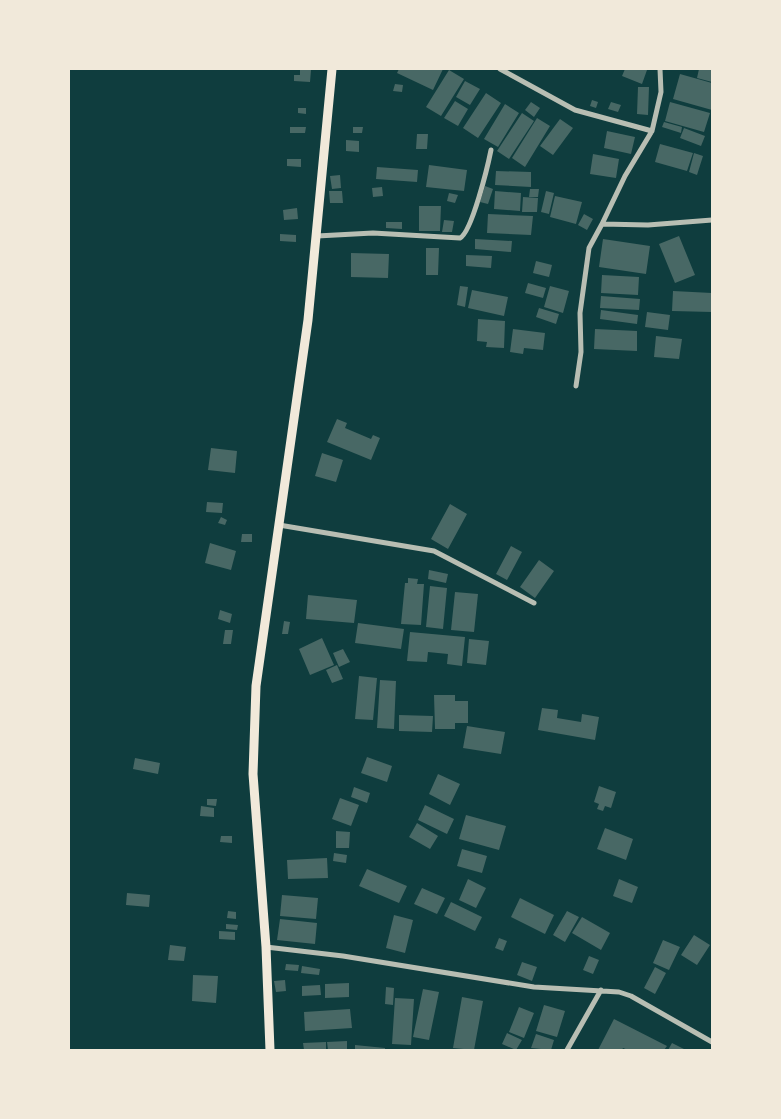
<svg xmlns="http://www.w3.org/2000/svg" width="781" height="1119" font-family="Quicksand,sans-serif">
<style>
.building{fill:#486865}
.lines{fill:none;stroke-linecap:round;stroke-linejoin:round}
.minor{stroke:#b8beb3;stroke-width:5}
.secondary{stroke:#f1e9da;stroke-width:9}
</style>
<rect width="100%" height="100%" fill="#0f3d3e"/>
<path class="building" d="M 399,69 L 443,69 L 433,90 L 397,73 Z
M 625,69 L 647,70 L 642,84 L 622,76 Z
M 699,69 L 712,69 L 712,82 L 697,78 Z
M 300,70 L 311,70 L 310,82 L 294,81 L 294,75 L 300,75 Z
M 449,70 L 464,79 L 441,116 L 426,107 Z
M 680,74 L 712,83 L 712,110 L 673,99 Z
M 465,81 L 480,89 L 470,105 L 456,97 Z
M 395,84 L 403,85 L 402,92 L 393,91 Z
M 638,87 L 649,87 L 648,115 L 637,114 Z
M 486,93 L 501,103 L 478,138 L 463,128 Z
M 592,100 L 598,102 L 596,108 L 590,106 Z
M 455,101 L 468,109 L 458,126 L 444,118 Z
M 531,102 L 540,108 L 534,117 L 525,110 Z
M 611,102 L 621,105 L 618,112 L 608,109 Z
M 670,102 L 710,113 L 704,132 L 665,121 Z
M 505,104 L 519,113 L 498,147 L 484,139 Z
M 298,108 L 306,108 L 306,114 L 298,113 Z
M 522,113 L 534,121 L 509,159 L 497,151 Z
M 537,118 L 550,126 L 525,167 L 512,158 Z
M 560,119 L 573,128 L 553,155 L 540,146 Z
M 664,122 L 682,127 L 681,133 L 662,127 Z
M 290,127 L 306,127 L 305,133 L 290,133 Z
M 353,127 L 363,127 L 362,133 L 353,133 Z
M 684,128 L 705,136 L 701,146 L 680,138 Z
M 607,131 L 635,137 L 631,154 L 604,148 Z
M 417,134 L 428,134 L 427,149 L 416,149 Z
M 346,140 L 359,141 L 359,152 L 346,151 Z
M 660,144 L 693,153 L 687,171 L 655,162 Z
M 694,153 L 703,156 L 697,175 L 689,172 Z
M 593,154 L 619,159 L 616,178 L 590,174 Z
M 287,159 L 301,159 L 301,167 L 287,166 Z
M 429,165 L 467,170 L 464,191 L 426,187 Z
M 377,167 L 418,170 L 417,182 L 376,179 Z
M 496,171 L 531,172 L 531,187 L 495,185 Z
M 340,175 L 341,188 L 332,189 L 330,176 Z
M 485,186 L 493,189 L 488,204 L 480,202 Z
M 382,187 L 383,196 L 373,197 L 372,188 Z
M 530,189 L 539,189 L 538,197 L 529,197 Z
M 329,191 L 342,191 L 343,203 L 330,203 Z
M 495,191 L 521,193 L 520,211 L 494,209 Z
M 546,191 L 554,193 L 549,214 L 541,212 Z
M 449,193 L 458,195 L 455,203 L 447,201 Z
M 555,196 L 582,202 L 576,224 L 550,217 Z
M 523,197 L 538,198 L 537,212 L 522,212 Z
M 419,206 L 441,206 L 440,231 L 419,231 Z
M 297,208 L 298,219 L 284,220 L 283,210 Z
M 488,214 L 533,216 L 531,235 L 487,233 Z
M 584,214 L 593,219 L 587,230 L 578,225 Z
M 444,220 L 454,221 L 452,232 L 442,232 Z
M 386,222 L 402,222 L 402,229 L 386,228 Z
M 280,234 L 296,235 L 296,242 L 280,241 Z
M 679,236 L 695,275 L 675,283 L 659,244 Z
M 475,239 L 512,241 L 511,252 L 475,249 Z
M 603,239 L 650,246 L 646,274 L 599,267 Z
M 426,248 L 439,248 L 438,275 L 426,275 Z
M 351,253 L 389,254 L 388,278 L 351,277 Z
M 466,255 L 492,256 L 491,268 L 466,266 Z
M 536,261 L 552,265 L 549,277 L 533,273 Z
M 602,275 L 639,277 L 638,295 L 601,293 Z
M 528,283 L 546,288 L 543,298 L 525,293 Z
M 460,286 L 468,287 L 465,307 L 457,305 Z
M 550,286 L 569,291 L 563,313 L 544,307 Z
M 472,290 L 508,297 L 504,316 L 468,308 Z
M 673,291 L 712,293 L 712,312 L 672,311 Z
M 601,296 L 640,299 L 639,310 L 600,308 Z
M 539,308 L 559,314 L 556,324 L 536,317 Z
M 601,310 L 638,315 L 637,324 L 600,319 Z
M 647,312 L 670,315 L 668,330 L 645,327 Z
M 478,319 L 505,321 L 504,348 L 486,347 L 487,342 L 477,341 Z
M 513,329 L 545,333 L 543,350 L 524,348 L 523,354 L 510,352 Z
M 595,329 L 637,331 L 637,351 L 594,349 Z
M 656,336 L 682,339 L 679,359 L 654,357 Z
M 337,419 L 347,423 L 345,428 L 371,439 L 373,435 L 380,438 L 371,460 L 327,442 Z
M 211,448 L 237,451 L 235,473 L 208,470 Z
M 322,453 L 343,460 L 336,482 L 315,476 Z
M 207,502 L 223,503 L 222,513 L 206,512 Z
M 450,504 L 467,514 L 448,549 L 431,539 Z
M 221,517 L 227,520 L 225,525 L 218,523 Z
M 242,534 L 252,534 L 252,542 L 241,542 Z
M 210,543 L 236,551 L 231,570 L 205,563 Z
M 511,546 L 522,552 L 507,580 L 496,574 Z
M 539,560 L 554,571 L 535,598 L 520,587 Z
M 429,570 L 448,574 L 446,583 L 428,579 Z
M 408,578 L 418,579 L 417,584 L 424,584 L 421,625 L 401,624 L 405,583 L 408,583 Z
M 430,586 L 447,588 L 443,629 L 426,627 Z
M 455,592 L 478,594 L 474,632 L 451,630 Z
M 308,595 L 357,600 L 354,623 L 306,619 Z
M 220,610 L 232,614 L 230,623 L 218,619 Z
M 284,621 L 290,622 L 288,634 L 282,634 Z
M 358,623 L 404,629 L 401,649 L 355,643 Z
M 225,630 L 233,630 L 231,644 L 223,644 Z
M 410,632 L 465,637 L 462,666 L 447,664 L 448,654 L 428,652 L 427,662 L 407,661 Z
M 322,638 L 334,665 L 310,675 L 299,649 Z
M 469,639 L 489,641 L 486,665 L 467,663 Z
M 343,649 L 350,662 L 339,667 L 333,653 Z
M 337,665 L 343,679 L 332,683 L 326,670 Z
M 359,676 L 377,678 L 373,720 L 355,719 Z
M 380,680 L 396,681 L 394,729 L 377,728 Z
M 434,695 L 455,695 L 455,701 L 468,701 L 468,723 L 455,723 L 455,729 L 435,729 Z
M 542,708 L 558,710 L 557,718 L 581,722 L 582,714 L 599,717 L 595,740 L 538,730 Z
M 399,715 L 433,716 L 432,732 L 399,731 Z
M 467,726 L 505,732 L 501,754 L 463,748 Z
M 367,757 L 392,766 L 387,782 L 361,773 Z
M 135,758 L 160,763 L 158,774 L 133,769 Z
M 438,774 L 460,784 L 450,805 L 429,794 Z
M 599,786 L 616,792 L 611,808 L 605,806 L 603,811 L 597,809 L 599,804 L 594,802 Z
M 354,787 L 370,793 L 367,803 L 351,797 Z
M 340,798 L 359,805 L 351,826 L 332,819 Z
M 207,799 L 217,799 L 216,806 L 207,805 Z
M 425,805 L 454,819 L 447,834 L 418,820 Z
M 201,806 L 214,808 L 214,817 L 200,816 Z
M 466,815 L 506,826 L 499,850 L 459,839 Z
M 417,823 L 438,836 L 430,849 L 409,837 Z
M 605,828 L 633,839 L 626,860 L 597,849 Z
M 336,831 L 350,832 L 349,848 L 336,848 Z
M 221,836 L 232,836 L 232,843 L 220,842 Z
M 462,849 L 487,856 L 482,873 L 457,866 Z
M 334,853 L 347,855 L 346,863 L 333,861 Z
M 327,858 L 328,878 L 288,879 L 287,860 Z
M 367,869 L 407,886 L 399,903 L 359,886 Z
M 468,879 L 486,888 L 476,908 L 459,900 Z
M 619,879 L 638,887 L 632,903 L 613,896 Z
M 422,888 L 445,898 L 437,914 L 414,904 Z
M 127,893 L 150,895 L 149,907 L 126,905 Z
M 282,895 L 318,898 L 316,919 L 280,916 Z
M 520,898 L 554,915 L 545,934 L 511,917 Z
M 451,902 L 482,917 L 475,931 L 444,916 Z
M 228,911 L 236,912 L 236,919 L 227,918 Z
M 567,911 L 579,917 L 565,942 L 553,935 Z
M 394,915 L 413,920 L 405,953 L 386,948 Z
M 582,917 L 610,933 L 601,950 L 572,933 Z
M 280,919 L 317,923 L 315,944 L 277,940 Z
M 226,924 L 238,925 L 237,930 L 226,929 Z
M 219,931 L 235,932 L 235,940 L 219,939 Z
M 694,935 L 710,945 L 697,965 L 681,955 Z
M 499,938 L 507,941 L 503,951 L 495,948 Z
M 663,940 L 680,947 L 669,970 L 653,963 Z
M 170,945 L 186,947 L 184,961 L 168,960 Z
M 589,956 L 599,960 L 593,974 L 583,970 Z
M 522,962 L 537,967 L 532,981 L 517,975 Z
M 286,964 L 299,965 L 298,971 L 285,970 Z
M 302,966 L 320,969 L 319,975 L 301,973 Z
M 655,967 L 666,973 L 655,994 L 644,988 Z
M 193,975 L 218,976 L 216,1003 L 192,1001 Z
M 285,980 L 286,991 L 276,992 L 274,981 Z
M 349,983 L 349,997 L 325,998 L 325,984 Z
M 320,985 L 321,995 L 302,996 L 302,986 Z
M 386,987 L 394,988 L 393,1005 L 385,1004 Z
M 423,989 L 439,992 L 429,1040 L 413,1037 Z
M 462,997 L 483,1001 L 474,1050 L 453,1048 Z
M 395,998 L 414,999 L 411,1045 L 392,1044 Z
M 544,1005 L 565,1011 L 557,1037 L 536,1031 Z
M 519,1007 L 534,1013 L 524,1038 L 509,1032 Z
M 350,1009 L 352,1028 L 305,1031 L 304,1012 Z
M 614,1019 L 667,1046 L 664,1050 L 628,1050 L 623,1048 L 622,1050 L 598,1050 Z
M 507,1033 L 522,1040 L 516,1050 L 502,1044 Z
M 536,1034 L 554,1040 L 551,1050 L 531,1048 Z
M 347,1041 L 347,1050 L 328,1050 L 327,1042 Z
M 326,1042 L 326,1050 L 304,1050 L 303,1043 Z
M 672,1043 L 686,1050 L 668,1050 Z
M 355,1045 L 385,1048 L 385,1050 L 355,1050 Z"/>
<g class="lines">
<path class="minor" d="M 500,69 L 575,110 L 652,131
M 660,69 L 661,92 L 652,131 L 625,176 L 602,224 L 648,225 L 712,220
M 317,236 L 373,233 L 460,238 C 472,232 488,165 491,150
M 576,386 L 581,352 L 580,313 L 589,248 L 602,224
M 279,525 L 434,551 L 534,603
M 266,947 L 343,956 L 534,987 L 619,992 L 631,996 L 712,1042
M 567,1050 L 601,990"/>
<path class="secondary" d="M 270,1050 L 266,947 L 253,774 L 256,686 L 308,320 L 332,69"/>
</g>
<rect width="781" height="1119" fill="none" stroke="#f1e9da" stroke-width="140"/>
</svg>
